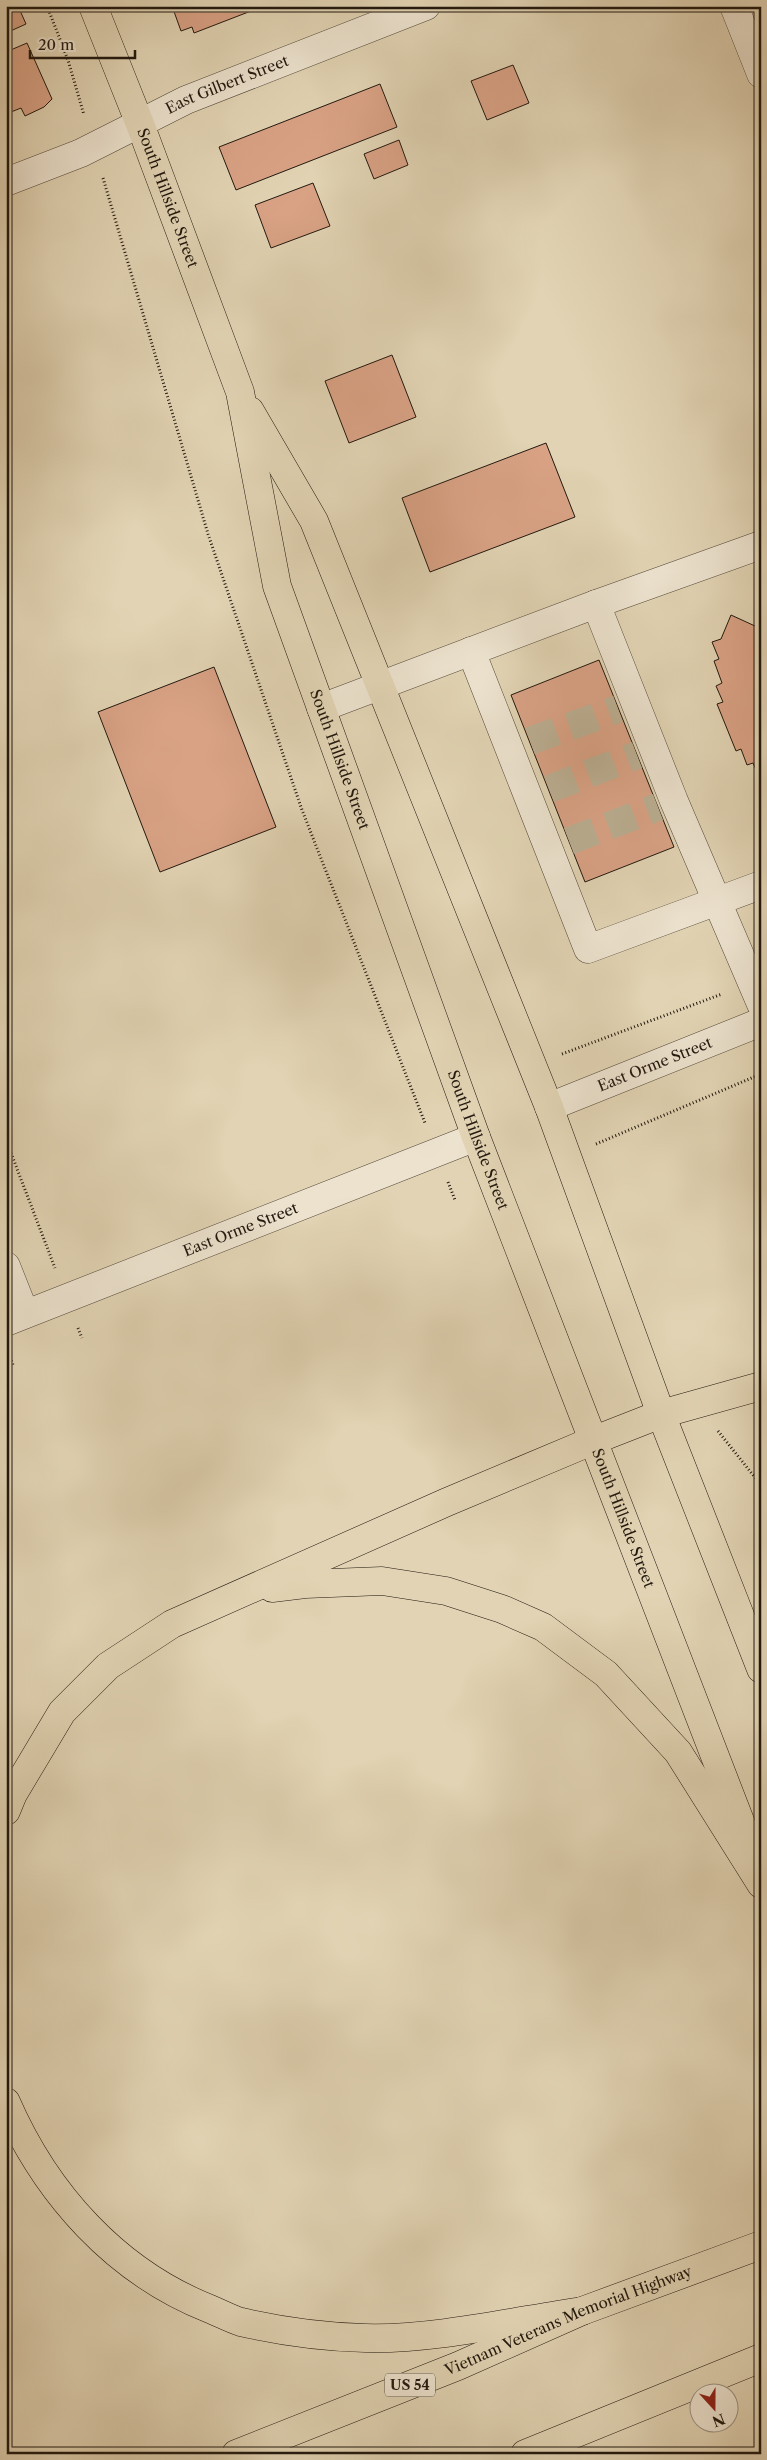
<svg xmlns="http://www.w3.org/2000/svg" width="767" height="2460" font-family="'Libre Caslon Text',serif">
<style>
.building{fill:#d9a285;stroke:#21180f}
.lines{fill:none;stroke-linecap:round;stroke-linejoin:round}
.minor-tunnel{stroke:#bbae92;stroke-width:28;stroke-dasharray:28 14;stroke-linecap:butt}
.minor-casing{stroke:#514738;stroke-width:29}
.major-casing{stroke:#21180f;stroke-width:29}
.highway-casing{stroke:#21180f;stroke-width:29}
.path{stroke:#21180f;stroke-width:3;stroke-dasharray:1 2.5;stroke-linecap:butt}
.minor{stroke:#ece2ce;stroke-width:28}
.major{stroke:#e1d3b3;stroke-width:28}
.highway{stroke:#e1d3b3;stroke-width:28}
.labels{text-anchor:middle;stroke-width:4;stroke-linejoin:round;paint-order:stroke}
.shield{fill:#ece2ce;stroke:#5e5548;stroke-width:1}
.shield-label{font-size:14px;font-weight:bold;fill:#21180f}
.street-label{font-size:15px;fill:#21180f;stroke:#ece2ce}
</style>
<rect width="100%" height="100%" fill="#e1d3b3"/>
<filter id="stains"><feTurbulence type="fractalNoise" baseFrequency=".004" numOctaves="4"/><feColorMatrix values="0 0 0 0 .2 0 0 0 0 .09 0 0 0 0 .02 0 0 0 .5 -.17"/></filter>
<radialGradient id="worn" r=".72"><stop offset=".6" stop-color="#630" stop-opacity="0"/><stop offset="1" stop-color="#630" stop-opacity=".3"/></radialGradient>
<path class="building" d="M 6,6 L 18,6 L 26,24 L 6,33 Z
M 172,6 L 264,6 L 194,33 L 192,27 L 181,31 Z
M 27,43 L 52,99 L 44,107 L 25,116 L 21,108 L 6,114 L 6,52 Z
M 513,65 L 529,103 L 487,120 L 471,81 Z
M 380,84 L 397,127 L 236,190 L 219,147 Z
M 399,140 L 408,165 L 374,179 L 364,154 Z
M 313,183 L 330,226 L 271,248 L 255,205 Z
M 392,355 L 416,417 L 349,443 L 325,381 Z
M 546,443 L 575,517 L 430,572 L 402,498 Z
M 731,615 L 755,626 L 761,624 L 761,781 L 753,763 L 747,765 L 741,749 L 736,751 L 717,704 L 723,702 L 716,686 L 722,683 L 714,661 L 719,659 L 712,642 L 721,639 Z
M 599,660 L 674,847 L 585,882 L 511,695 Z
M 214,667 L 276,827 L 160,872 L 98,712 Z"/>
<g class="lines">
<path class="minor-tunnel" d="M 530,741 L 618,709
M 549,789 L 637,755
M 569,841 L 658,807"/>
<g class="minor-casing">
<g id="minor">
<path d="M 734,6 L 761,74"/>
<path id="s1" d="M 6,182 L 81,153 L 186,100 L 426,6"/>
<path d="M 596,604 L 674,801 L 761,1004"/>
<path d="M 471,651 L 588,949 L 761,885"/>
<path d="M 321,708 L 596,604 L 761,545"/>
<path id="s2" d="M 549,1107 L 761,1022"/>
<path d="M 6,1266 L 25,1314"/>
<path id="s3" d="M 6,1322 L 476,1137"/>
</g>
</g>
<g class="major-casing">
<g id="major">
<path id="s4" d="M 93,6 L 140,124 L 240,392 L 277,586 L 476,1137 L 757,1865"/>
<path d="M 250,411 L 314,521 L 549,1107 L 661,1414 L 761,1669"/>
</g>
</g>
<g class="highway-casing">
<g id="highway">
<path d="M 272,1588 L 305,1584 L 382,1581 L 446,1591 L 502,1609 L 543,1627 L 606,1674 L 678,1752 L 761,1884"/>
<path d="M 6,1811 L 13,1794 L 62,1712 L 108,1666 L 172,1624 L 447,1502 L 592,1441 L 661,1414 L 761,1386"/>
<path d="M 6,2102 C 46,2194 116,2272 210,2309 C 220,2313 231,2319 241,2322 C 280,2331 325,2337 365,2338 C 432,2340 515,2321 582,2311"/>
<path id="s5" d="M 236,2454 L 458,2366 L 582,2311 L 761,2245"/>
<path d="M 525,2454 L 761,2358"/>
</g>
</g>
<path class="path" d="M 47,6 L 68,60 L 84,115
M 103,178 L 208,534 L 302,810 L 425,1123
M 562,1054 L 722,994
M 6,1140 L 55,1268
M 596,1144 L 761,1074
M 448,1182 L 455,1200
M 78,1328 L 82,1338
M 9,1354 L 13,1365
M 718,1431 L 761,1485"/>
<use href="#minor" class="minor"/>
<use href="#major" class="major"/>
<use href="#highway" class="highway"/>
</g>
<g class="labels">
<rect class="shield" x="385" y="2373.5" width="50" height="23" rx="4"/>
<g class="shield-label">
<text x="410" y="2390">US 54</text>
</g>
<g class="street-label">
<text dy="5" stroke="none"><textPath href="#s1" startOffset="242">East Gilbert Street</textPath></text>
<text dy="5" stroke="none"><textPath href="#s4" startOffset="206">South Hillside Street</textPath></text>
<text dy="5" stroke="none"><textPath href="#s4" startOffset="795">South Hillside Street</textPath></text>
<text dy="5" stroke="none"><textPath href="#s2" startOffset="114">East Orme Street</textPath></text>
<text dy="5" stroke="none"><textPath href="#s4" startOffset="1200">South Hillside Street</textPath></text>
<text dy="5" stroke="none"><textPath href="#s3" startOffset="252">East Orme Street</textPath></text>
<text dy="5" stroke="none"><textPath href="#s4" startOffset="1605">South Hillside Street</textPath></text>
<text dy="5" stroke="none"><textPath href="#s5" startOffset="358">Vietnam Veterans Memorial Highway</textPath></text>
</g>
</g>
<rect width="767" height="2460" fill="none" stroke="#e1d3b3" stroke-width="25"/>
<rect x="8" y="8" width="752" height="2445" fill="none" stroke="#21180f" stroke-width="2.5"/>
<rect x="12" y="12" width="742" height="2435" fill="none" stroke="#21180f"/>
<g transform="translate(714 2408) rotate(159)"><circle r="24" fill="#ece2ce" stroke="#9b9182"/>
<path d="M0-4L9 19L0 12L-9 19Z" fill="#8f2418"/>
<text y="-8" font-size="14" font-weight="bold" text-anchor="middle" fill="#21180f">N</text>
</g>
<path d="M30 50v8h105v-8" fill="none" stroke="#21180f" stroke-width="2.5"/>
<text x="38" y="50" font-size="15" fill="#21180f" stroke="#ece2ce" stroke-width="4" paint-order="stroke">20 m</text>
<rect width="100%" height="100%" filter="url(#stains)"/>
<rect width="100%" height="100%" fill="url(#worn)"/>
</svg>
